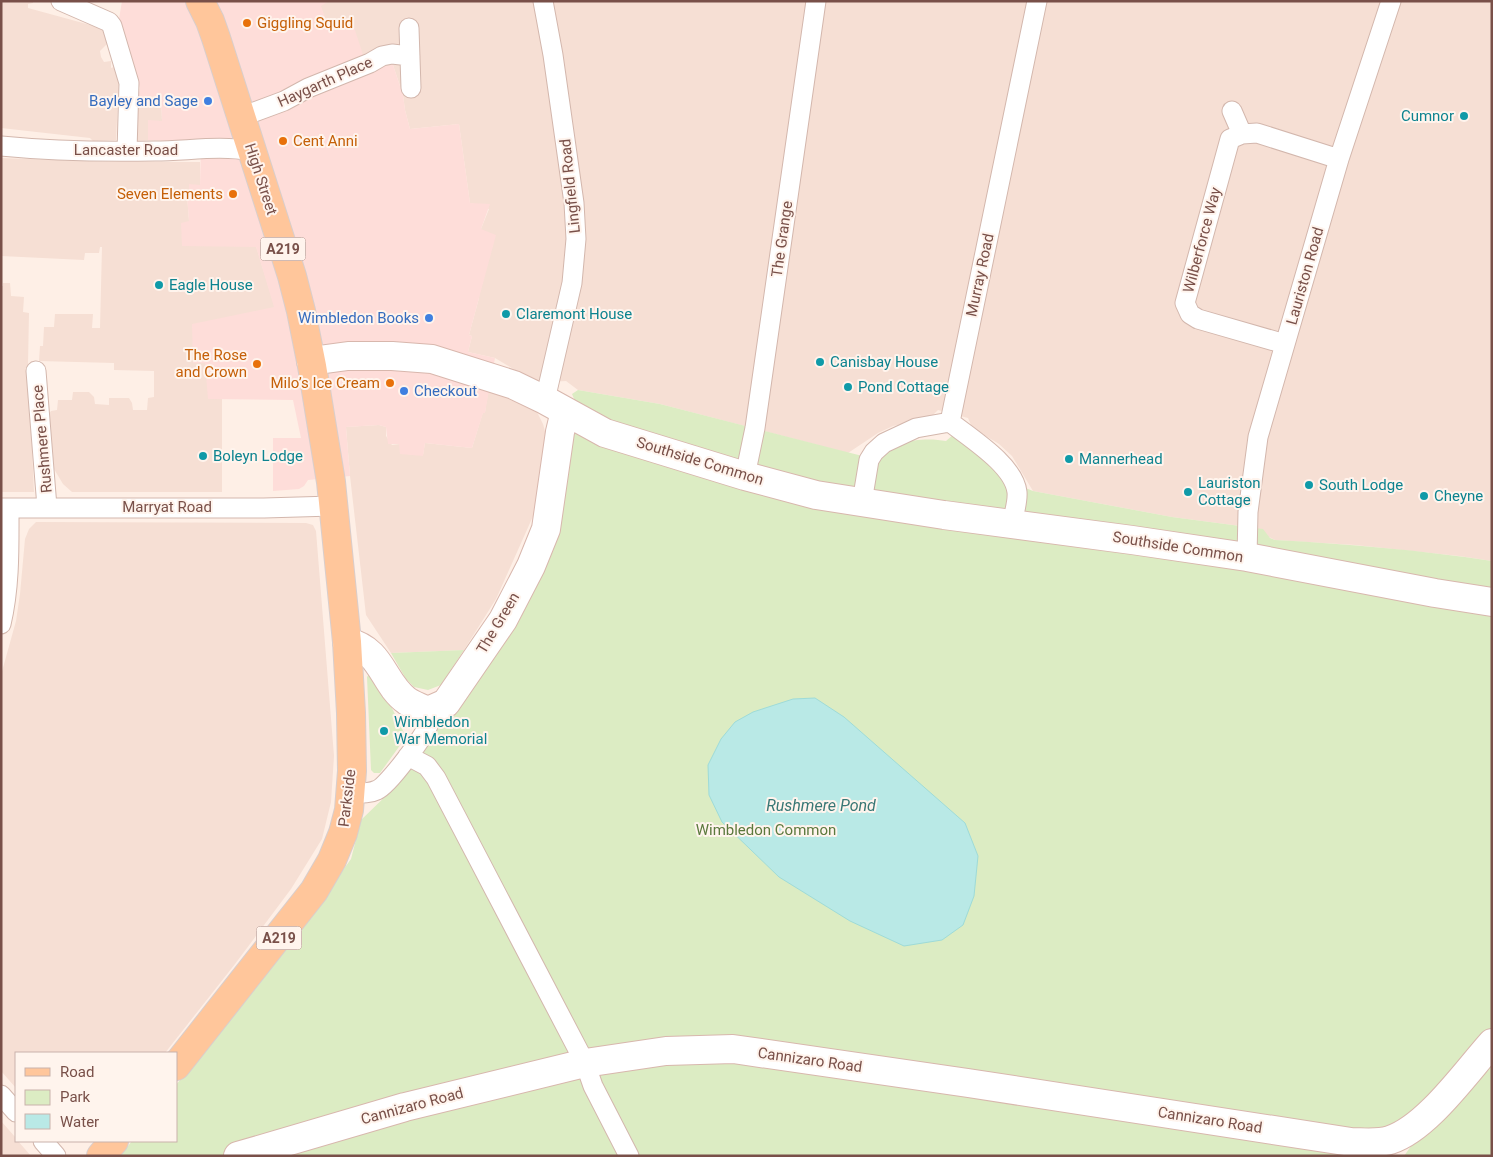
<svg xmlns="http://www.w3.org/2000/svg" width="1493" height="1157" font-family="Roboto,sans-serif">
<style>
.residential{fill:#f6dfd4}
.commercial{fill:#feddd9}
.green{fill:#dcecc3}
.water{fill:#b9e9e6;stroke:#9edbd8}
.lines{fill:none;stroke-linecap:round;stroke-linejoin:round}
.street-casing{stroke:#d3b7ad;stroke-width:21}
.secondary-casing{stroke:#d8b7ad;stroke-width:30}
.primary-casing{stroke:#d9cecc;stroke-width:30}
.street{stroke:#fff;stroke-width:19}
.secondary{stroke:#fff;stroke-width:28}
.primary{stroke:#ffc69b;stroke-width:28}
.food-dot{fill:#e8710a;stroke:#fff4ed;stroke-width:2}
.shop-dot{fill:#3f7fe0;stroke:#fff4ed;stroke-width:2}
.culture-dot{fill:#0f9aa8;stroke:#fff4ed;stroke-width:2}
.labels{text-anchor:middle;stroke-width:4;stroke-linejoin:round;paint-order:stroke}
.shield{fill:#fff4ed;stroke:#a1817a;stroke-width:1}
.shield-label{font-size:14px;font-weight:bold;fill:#795049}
.food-label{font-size:15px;fill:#c56008;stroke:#fff4ed;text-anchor:end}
.street-label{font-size:15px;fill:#795049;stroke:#fff4ed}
.shop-label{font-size:15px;fill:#366cbe;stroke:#fff4ed;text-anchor:end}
.culture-label{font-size:15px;fill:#0d838f;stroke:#fff4ed;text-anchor:start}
.park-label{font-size:15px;fill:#5b793d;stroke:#fff4ed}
.water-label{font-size:16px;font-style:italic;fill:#387775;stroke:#fff4ed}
</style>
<rect width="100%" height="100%" fill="#feefe6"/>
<path class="residential" d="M 1,1 L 33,1 L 33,3 L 28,4 L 28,8 L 105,29 L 108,43 L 100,51 L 101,57 L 104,62 L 111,61 L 111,68 L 117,66 L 119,76 L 116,140 L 93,141 L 90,138 L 1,128 Z
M 329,1 L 1492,1 L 1492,561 L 1459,556 L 1355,545 L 1275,540 L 1248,527 L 1172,517 L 1033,491 L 1012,456 L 999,444 L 976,430 L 971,425 L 968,418 L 938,410 L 930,418 L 893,426 L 878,433 L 848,453 L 660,404 L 578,390 L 566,381 L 537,383 L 495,358 L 468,352 L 472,336 L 469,335 L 479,298 L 481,229 L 489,209 L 470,203 L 459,124 L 410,129 L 405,110 L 403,95 L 393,65 L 369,74 L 327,24 L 320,5 Z
M 161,96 L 162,121 L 148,121 L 148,140 L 134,141 L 135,111 L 138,97 Z
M 1,158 L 109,162 L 200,162 L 200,185 L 189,185 L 189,194 L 187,195 L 189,221 L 256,246 L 275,308 L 205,363 L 222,399 L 222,492 L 72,492 L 63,484 L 54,469 L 48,415 L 51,411 L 57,410 L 58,400 L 72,400 L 73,392 L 89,392 L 94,397 L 95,404 L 109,405 L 109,398 L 129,398 L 132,403 L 133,410 L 147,410 L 148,398 L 154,397 L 154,371 L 114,370 L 114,363 L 39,361 L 40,346 L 43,346 L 44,327 L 54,327 L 55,314 L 93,314 L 92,328 L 100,328 L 102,247 L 100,247 L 99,253 L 85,253 L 84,260 L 1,256 Z
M 3,283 L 10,283 L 11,296 L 24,297 L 23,312 L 29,313 L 28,364 L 34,492 L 1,492 L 1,286 L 3,286 Z
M 488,391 L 528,405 L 537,412 L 543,424 L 546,435 L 534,514 L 496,599 L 464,650 L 391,653 L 366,615 L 350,476 L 346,427 L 379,425 L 386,427 L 386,436 L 392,445 L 400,444 L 423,455 L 425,443 L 472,448 L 483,412 L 485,412 Z
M 36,522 L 306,523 L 313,525 L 316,531 L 334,756 L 331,802 L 322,839 L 291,889 L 235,964 L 165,1053 L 16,1053 L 16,1088 L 1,1071 L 1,675 L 16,621 L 20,594 L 25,539 L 29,529 Z
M 1,1121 L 16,1138 L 16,1141 L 18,1141 L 31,1156 L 1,1156 Z"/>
<path class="commercial" d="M 122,1 L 329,1 L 321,6 L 327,23 L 351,18 L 369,73 L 384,66 L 393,65 L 403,95 L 405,110 L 410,129 L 459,124 L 470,203 L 490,204 L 481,229 L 496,235 L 469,335 L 472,336 L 468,352 L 495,358 L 485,413 L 483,413 L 472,448 L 425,443 L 423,456 L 400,454 L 399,444 L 388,444 L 386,427 L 379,425 L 346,427 L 350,476 L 308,480 L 304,486 L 299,489 L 273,491 L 273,438 L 301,438 L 293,400 L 208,399 L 205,363 L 193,363 L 192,324 L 274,307 L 256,247 L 182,246 L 181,223 L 189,221 L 187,195 L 189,194 L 189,184 L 200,185 L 201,142 L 148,140 L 148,120 L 162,121 L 161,96 L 138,97 L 140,88 L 119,19 Z"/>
<path class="green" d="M 578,390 L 660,404 L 878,460 C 891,440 925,437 946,441 L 954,434 L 988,462 L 1003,479 L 1033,491 L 1172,517 L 1263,529 L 1270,538 L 1275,540 C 1348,544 1420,550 1492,561 L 1492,594 L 801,480 L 610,425 L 575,401 L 572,394 Z
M 574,431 L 766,494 L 830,511 L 1224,561 L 1492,610 L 1492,1033 L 1376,1156 L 120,1156 L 132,1141 L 176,1141 L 176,1085 L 294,938 L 351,859 L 361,820 L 393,789 L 517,620 Z
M 464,650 L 441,685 L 428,690 L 414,687 L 406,679 L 391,653 Z
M 369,674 L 376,675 L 406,737 L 380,773 L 374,773 L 371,770 L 367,677 Z
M 1492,1054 L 1492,1153 L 1489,1156 L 1404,1156 L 1421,1132 Z"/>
<path class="water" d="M 815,698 L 844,717 L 965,823 L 978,856 L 974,896 L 963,925 L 942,940 L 904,946 L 850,921 L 779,877 L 722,822 L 709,795 L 708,765 L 721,739 L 735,722 L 753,712 L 793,699 Z"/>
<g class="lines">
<g class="street-casing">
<path id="street" d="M 61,1 L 109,22 L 112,26 L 129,83 L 127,151
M 543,1 L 553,55 L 574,203 L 576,239 L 572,283 L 545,400
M 409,28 L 411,88
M 1232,111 L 1242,134
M 241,117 L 284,101 L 308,88 L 370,63 L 382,56 L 392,54 L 410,56
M 1,146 C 52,151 104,152 155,151 C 187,151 220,145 252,151
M 1285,344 L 1198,319 L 1190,314 L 1185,303 L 1230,139 L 1242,134 L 1257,133 L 1339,159
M 36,371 L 47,507
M 745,476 L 755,428 L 816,1
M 862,502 L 869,460 L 874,452 L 884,443 L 916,428 L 950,422
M 1,508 L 264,508 L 333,506
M 1012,523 C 1014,514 1018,501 1017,492 C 1014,465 970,438 950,422 L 1037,1
M 1247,557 L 1248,512 L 1258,437 L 1339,159 L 1391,1
M 1,624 C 10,586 9,547 9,508
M 408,756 L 427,766 L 436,778 L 585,1063 L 593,1086 L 629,1156
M 350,793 C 359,793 369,794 377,790 C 388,786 426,734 429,723 C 430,720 428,714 428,711
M 1,1095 L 16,1112
M 43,1141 L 56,1156"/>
</g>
<g class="secondary-casing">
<path id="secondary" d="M 311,361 L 348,356 L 392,356 L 432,359 L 514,385 L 545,400 L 605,433 L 745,476 L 816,495 L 944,515 L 1132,540 L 1247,557 L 1435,593 L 1492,602
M 347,642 C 383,650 382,683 407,701 C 413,705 421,708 428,711 L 446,703 L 503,620 L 531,566 L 546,529 L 560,432 L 565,411
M 238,1156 L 405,1107 L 585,1063 L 666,1051 L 733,1049 L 968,1083 L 1351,1142 C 1363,1142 1378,1144 1390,1140 C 1427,1128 1466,1072 1492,1043"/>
</g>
<g class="primary-casing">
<path id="primary" d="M 176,1066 L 314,891 L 332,860 L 343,833 L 349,810 L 352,771 L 351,713 L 347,642 L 331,482 L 312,366 L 301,311 L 292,276 L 216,38 L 210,21 L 200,1
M 101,1156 L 114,1141"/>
</g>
<use href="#street" class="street"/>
<use href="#secondary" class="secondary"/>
<use href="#primary" class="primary"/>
</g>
<g class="food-dot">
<circle cx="247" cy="23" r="5"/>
<circle cx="283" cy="141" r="5"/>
<circle cx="233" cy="194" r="5"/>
<circle cx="257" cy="364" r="5"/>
<circle cx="390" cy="383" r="5"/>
</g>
<g class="shop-dot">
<circle cx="208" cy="101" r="5"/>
<circle cx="429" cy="318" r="5"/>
<circle cx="404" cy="391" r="5"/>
</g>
<g class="culture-dot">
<circle cx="1464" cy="116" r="5"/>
<circle cx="159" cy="285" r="5"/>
<circle cx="506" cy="314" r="5"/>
<circle cx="820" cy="362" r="5"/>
<circle cx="848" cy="387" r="5"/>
<circle cx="203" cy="456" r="5"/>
<circle cx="1069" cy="459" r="5"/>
<circle cx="1309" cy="485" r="5"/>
<circle cx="1188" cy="492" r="5"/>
<circle cx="1424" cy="496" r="5"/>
<circle cx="384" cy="731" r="5"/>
</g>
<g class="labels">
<g class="shield">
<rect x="260.5" y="237.5" width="45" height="23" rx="4"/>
<rect x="256.5" y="926.5" width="45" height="23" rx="4"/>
</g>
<g class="shield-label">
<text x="283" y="254">A219</text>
<text x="279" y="943">A219</text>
</g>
<g class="food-label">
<text x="257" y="28" text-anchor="start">Giggling Squid</text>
<text x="293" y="146" text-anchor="start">Cent Anni</text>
<text x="223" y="199">Seven Elements</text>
<text x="247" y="360">The Rose<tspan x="247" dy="17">and Crown</tspan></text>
<text x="380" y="388">Milo’s Ice Cream</text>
</g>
<g class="street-label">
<text transform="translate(325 82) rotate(-24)" y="5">Haygarth Place</text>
<text x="126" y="155">Lancaster Road</text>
<text transform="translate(261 179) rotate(72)" y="5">High Street</text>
<text transform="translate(570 186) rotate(-96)" y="5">Lingfield Road</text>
<text transform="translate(782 239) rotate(-82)" y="5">The Grange</text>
<text transform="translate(1202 240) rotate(-75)" y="5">Wilberforce Way</text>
<text transform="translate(980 275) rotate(-78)" y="5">Murray Road</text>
<text transform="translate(1305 276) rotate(-74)" y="5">Lauriston Road</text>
<text transform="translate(42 439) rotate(-95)" y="5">Rushmere Place</text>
<text transform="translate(700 461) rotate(17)" y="5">Southside Common</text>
<text x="167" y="512">Marryat Road</text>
<text transform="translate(1178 547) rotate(9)" y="5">Southside Common</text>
<text transform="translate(498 623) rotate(-59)" y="5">The Green</text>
<text transform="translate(347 798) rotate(-83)" y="5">Parkside</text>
<text transform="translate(810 1060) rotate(8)" y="5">Cannizaro Road</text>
<text transform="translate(412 1106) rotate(-15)" y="5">Cannizaro Road</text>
<text transform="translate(1210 1120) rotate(9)" y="5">Cannizaro Road</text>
</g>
<g class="shop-label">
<text x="198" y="106">Bayley and Sage</text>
<text x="419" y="323">Wimbledon Books</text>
<text x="414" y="396" text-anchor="start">Checkout</text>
</g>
<g class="culture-label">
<text x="1454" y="121" text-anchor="end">Cumnor</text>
<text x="169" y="290">Eagle House</text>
<text x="516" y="319">Claremont House</text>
<text x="830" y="367">Canisbay House</text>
<text x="858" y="392">Pond Cottage</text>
<text x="213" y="461">Boleyn Lodge</text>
<text x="1079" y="464">Mannerhead</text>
<text x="1198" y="488">Lauriston<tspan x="1198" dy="17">Cottage</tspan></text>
<text x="1319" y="490">South Lodge</text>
<text x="1434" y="501">Cheyne</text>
<text x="394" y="727">Wimbledon<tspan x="394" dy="17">War Memorial</tspan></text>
</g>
<g class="park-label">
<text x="766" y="835">Wimbledon Common</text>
</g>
<g class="water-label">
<text x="821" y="811">Rushmere Pond</text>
</g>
</g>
<rect width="1493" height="1157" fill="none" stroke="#795049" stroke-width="5"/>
<rect x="15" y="1052" width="162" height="90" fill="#fff4ed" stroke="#c9b2ab"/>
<rect x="25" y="1068" width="25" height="8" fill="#ffc69b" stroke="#c9b2ab"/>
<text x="60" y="1077" font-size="15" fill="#795049">Road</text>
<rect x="25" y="1090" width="25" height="15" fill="#dcecc3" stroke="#c9b2ab"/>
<text x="60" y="1102" font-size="15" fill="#795049">Park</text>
<rect x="25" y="1114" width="25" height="15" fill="#b9e9e6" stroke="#c9b2ab"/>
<text x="60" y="1127" font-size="15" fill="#795049">Water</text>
</svg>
